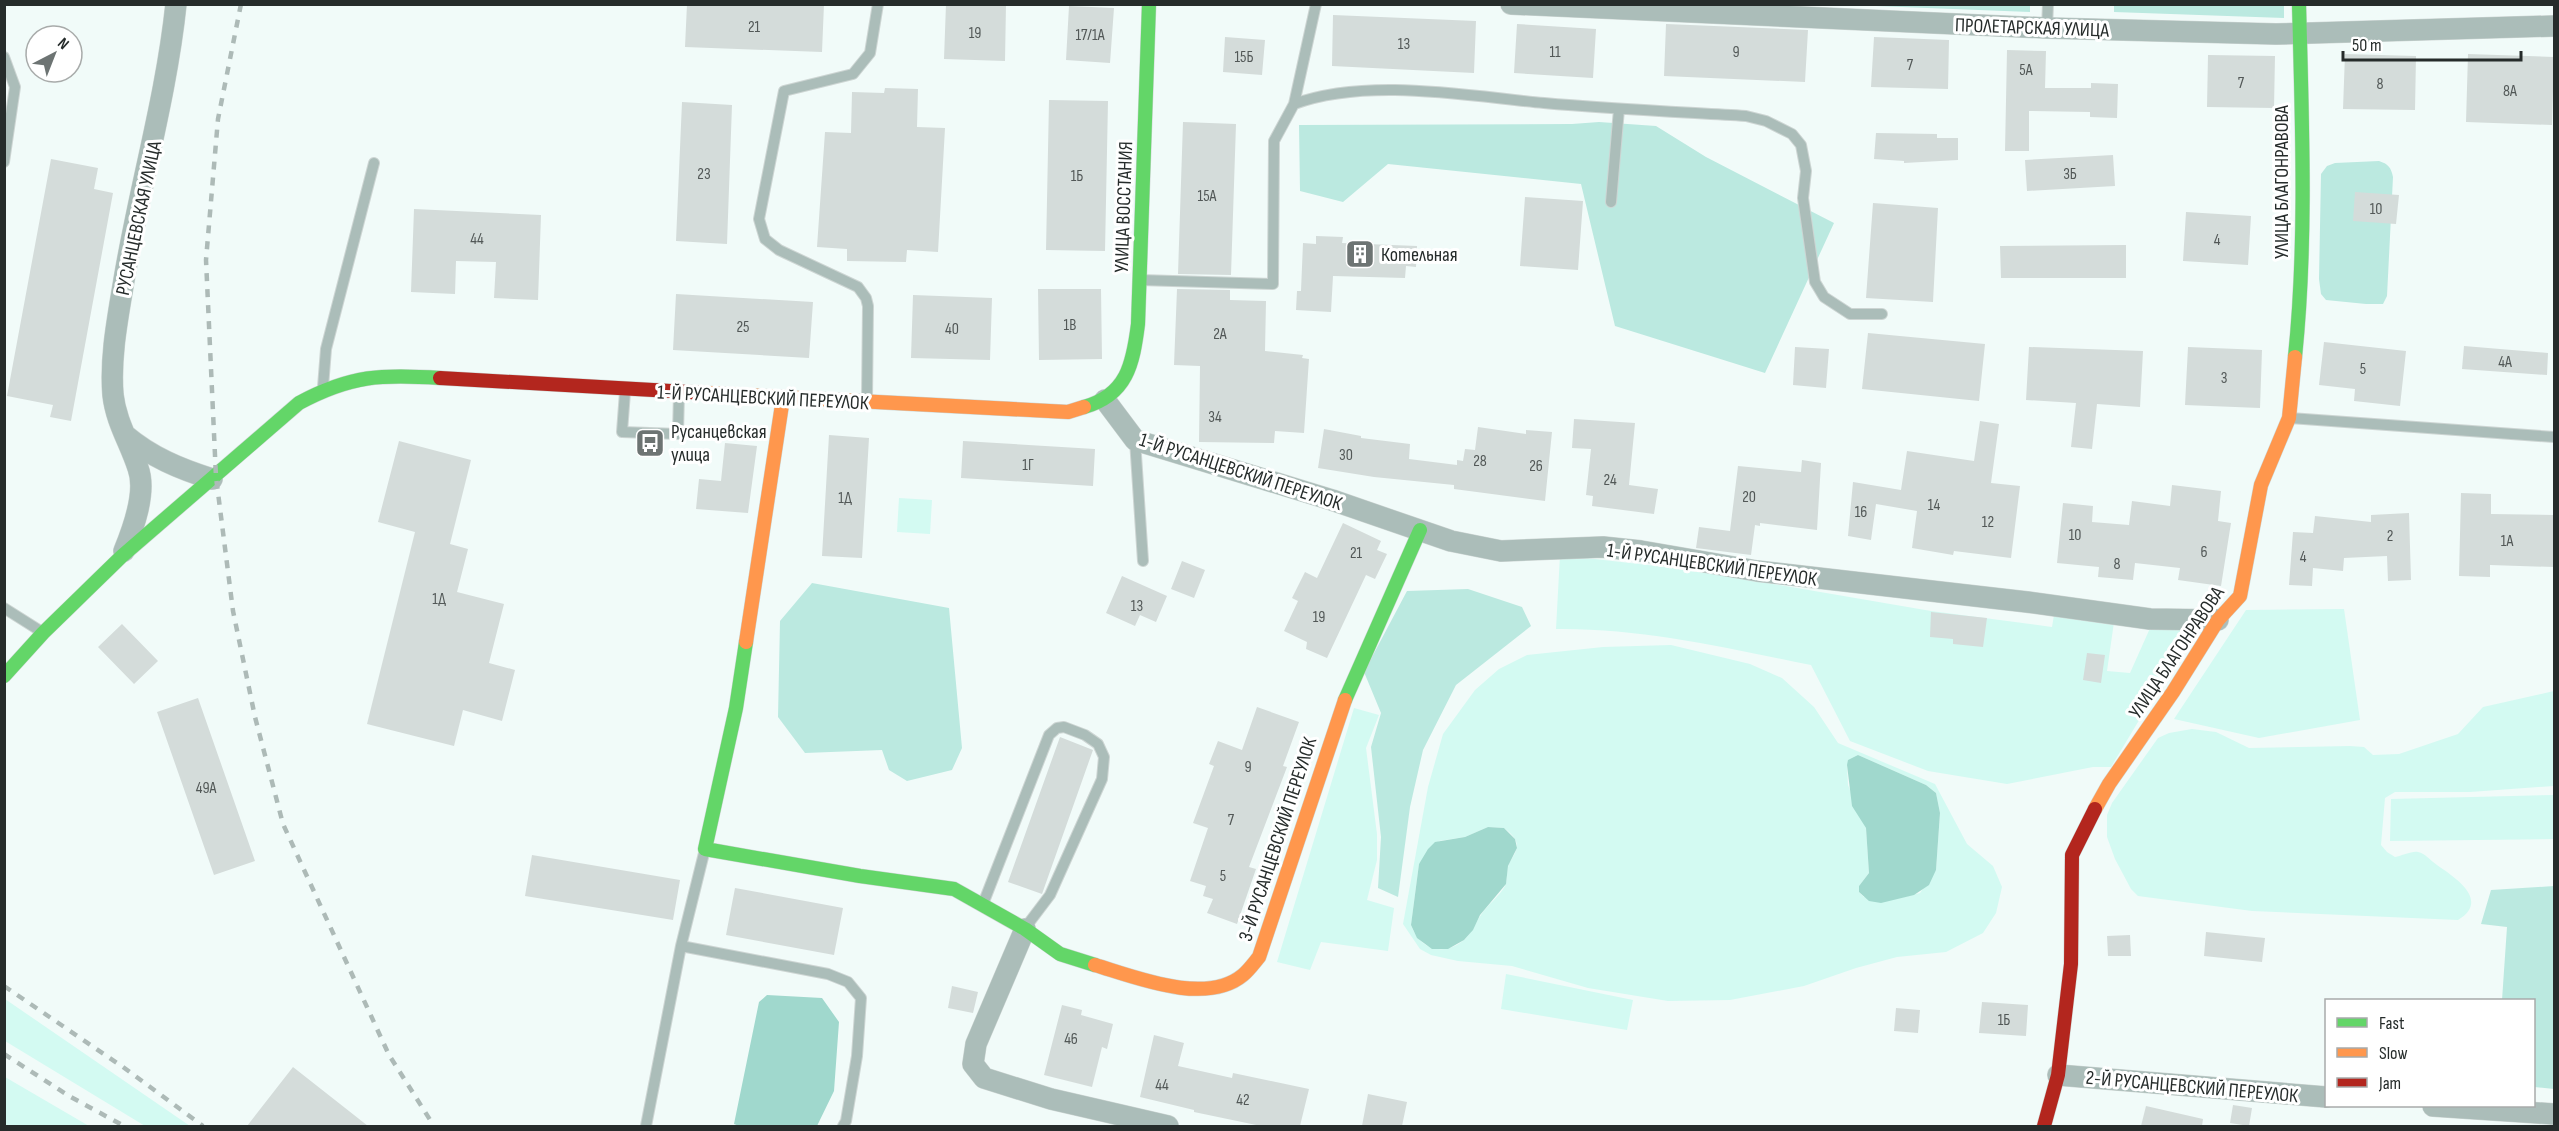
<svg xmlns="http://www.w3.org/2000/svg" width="2559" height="1131" font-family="'Sofia Sans Condensed',sans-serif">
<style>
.green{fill:#d3faf2;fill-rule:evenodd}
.forest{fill:#bbe9e0}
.water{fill:#a0d8cd}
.building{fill:#d4dcda}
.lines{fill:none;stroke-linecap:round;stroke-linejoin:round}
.lane-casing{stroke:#cdd5d3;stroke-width:12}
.street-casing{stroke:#cdd5d3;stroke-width:22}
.fast-casing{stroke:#cdd5d3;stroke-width:15}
.slow-casing{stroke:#cdd5d3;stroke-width:15}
.jam-casing{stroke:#cdd5d3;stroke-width:15}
.lane{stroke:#abbdb9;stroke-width:10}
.street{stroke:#abbdb9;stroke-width:21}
.fast{stroke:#63d668;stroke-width:14}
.slow{stroke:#ff974d;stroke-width:14}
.jam{stroke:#b3261e;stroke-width:14}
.rail{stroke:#adbab7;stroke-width:4.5;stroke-dasharray:8 8;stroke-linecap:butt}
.labels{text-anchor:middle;stroke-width:6;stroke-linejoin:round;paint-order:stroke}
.number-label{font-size:16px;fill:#525857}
.street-label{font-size:20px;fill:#262c2b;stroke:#fff}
.poi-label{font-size:20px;fill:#262c2b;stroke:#fff;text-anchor:start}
</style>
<rect width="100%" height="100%" fill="#f1fbf9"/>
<path class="green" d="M 899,498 L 932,500 L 930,534 L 897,532 Z
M 1560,555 L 1691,570 L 1931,611 L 2052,627 L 2054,615 L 2114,622 L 2107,671 L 2130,673 L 2151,626 L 2179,628 L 2186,642 L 2111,767 L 2093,767 L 2007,784 L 1928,771 L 1850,741 L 1811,665 C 1726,648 1643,628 1556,629 Z
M 2344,609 L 2360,720 L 2259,738 L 2174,719 L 2246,610 Z
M 1671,645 L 1750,664 L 1782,678 L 1814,707 L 1838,743 L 1935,784 L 1967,844 L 1993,866 L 2002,887 L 1996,913 L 1983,933 L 1946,952 L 1897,957 L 1856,968 L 1804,986 L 1730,1000 L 1668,1001 L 1588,988 L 1512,966 L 1458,961 L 1431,955 L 1420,949 L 1403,924 L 1428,787 L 1443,734 L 1475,690 L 1499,669 L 1527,655 L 1603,647 ZM 1858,755 L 1926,785 L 1936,793 L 1940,813 L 1936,870 L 1920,893 L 1891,900 L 1864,897 L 1859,892 L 1859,886 L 1869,873 L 1866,828 L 1848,785 L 1847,765 ZM 1488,827 L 1504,828 C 1510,833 1517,838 1517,847 C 1516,853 1512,858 1509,864 C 1506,871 1508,879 1505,886 C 1499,897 1487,905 1481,915 C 1475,923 1473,931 1466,938 C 1445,958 1420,950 1411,925 L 1419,864 L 1439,841 L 1465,837 Z
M 2554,691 L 2554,786 L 2470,792 L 2395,792 L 2385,798 L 2381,845 L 2387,852 L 2395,857 C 2402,856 2411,851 2418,852 C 2425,853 2431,861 2437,865 C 2454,877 2491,900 2458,920 L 2252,911 L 2138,896 L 2131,889 L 2115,859 L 2107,837 L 2107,815 L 2112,803 L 2158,738 L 2169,733 L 2192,729 L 2216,732 L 2249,748 L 2350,746 L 2364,747 L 2373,755 L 2399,754 L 2458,734 L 2483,707 Z
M 1354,708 L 1379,715 L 1366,748 L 1377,834 L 1377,860 L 1367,900 L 1394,908 L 1388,951 L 1321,942 L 1310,970 L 1277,962 Z
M 2554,795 L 2554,839 L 2390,841 L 2391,799 Z
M 1506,974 L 1633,1000 L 1627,1030 L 1501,1009 Z
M 5,999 L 190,1126 L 145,1126 L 5,1041 Z
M 4,1077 L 5,1077 L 89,1126 L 5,1126 Z"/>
<path class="forest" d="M 2030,4 L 2030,12 L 1850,5 L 1850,4 Z
M 2114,5 L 2284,5 L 2284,18 L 2114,12 Z
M 1599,122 L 1656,126 L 1706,157 L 1834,223 L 1765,373 L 1615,326 L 1581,184 L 1388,164 L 1343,202 L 1300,191 L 1299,125 L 1572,124 Z
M 2379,161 C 2388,164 2391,167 2393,177 L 2387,296 L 2383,304 L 2366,304 L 2326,300 L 2321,294 L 2319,279 L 2321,174 L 2327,166 L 2335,163 Z
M 812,583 L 949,608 L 962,748 L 952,770 L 907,781 L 889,770 L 882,750 L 805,753 L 778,717 L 780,621 Z
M 1468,589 L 1522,607 L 1531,626 L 1456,685 L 1423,750 L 1410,807 L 1398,897 L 1378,888 L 1381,837 L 1371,747 L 1381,713 L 1364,672 L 1407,591 Z
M 2554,886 L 2554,1089 L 2534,1087 L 2534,1000 L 2502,1000 L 2507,927 L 2481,924 L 2491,890 Z"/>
<path class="water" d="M 1858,755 L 1926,785 L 1936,793 L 1940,813 L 1936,870 L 1929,885 L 1914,895 L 1881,903 L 1869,901 L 1859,892 L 1859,886 L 1869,873 L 1866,828 L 1852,806 L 1847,765 L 1848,760 Z
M 1488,827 L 1504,828 L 1515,839 L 1517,848 L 1508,866 L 1506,884 L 1480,915 L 1473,930 L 1464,940 L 1448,949 L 1432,949 L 1417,938 L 1411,925 L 1419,864 L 1428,849 L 1435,842 L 1465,837 Z
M 767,995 L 822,998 L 839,1022 L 834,1091 L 817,1126 L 739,1126 L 734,1124 L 759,1002 Z"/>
<path class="building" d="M 687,4 L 824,4 L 822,52 L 685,47 Z
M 946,4 L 1006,4 L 1005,61 L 944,59 Z
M 1069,6 L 1114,8 L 1110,63 L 1066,60 Z
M 1333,15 L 1476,21 L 1474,73 L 1332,66 Z
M 1517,24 L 1596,29 L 1593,78 L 1514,73 Z
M 1666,24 L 1808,30 L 1805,82 L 1664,76 Z
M 1225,37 L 1265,40 L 1262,75 L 1223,72 Z
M 1874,37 L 1949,40 L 1948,89 L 1871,87 Z
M 2007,50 L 2046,51 L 2045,88 L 2091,88 L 2091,83 L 2118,84 L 2117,118 L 2090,117 L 2090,112 L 2029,111 L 2029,151 L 2005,151 Z
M 2345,54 L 2416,56 L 2415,110 L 2343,109 Z
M 2468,54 L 2554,57 L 2552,125 L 2466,122 Z
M 2208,55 L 2275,56 L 2274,108 L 2207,107 Z
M 885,88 L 918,89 L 917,127 L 945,128 L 938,252 L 907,250 L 906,262 L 847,261 L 847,249 L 817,247 L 825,132 L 851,133 L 852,92 L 884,93 Z
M 1049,100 L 1108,101 L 1105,251 L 1046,250 Z
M 682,102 L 732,105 L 727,244 L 676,241 Z
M 1183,122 L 1236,124 L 1231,275 L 1178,274 Z
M 1876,133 L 1937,134 L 1937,138 L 1958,138 L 1958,160 L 1904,163 L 1904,161 L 1874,159 Z
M 2113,155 L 2115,186 L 2027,191 L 2025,160 Z
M 51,159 L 98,168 L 94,189 L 113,193 L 71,421 L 50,417 L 53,405 L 7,396 Z
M 2355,192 L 2399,195 L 2396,224 L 2353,221 Z
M 1525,197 L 1583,201 L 1578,270 L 1520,266 Z
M 1873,203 L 1938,208 L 1933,302 L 1866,298 Z
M 414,209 L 541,215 L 538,300 L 494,298 L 496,262 L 456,261 L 455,294 L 411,292 Z
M 2186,212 L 2251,216 L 2248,265 L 2183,261 Z
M 1316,236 L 1343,237 L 1342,243 L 1417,246 L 1416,267 L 1406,266 L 1405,278 L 1333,276 L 1331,312 L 1296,310 L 1297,291 L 1301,291 L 1303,243 L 1316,244 Z
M 2126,245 L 2126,278 L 2001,278 L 2000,246 Z
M 1038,289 L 1101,289 L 1102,359 L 1039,360 Z
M 1177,289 L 1230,290 L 1230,300 L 1266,301 L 1265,351 L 1303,355 L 1302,358 L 1309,359 L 1304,433 L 1275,431 L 1274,443 L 1199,442 L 1200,366 L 1174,365 Z
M 676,294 L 813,302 L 809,358 L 673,350 Z
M 913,295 L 992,298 L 990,360 L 911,358 Z
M 1868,333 L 1985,344 L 1979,401 L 1862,389 Z
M 2324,342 L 2406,351 L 2400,406 L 2354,401 L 2355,389 L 2319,385 Z
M 2464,346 L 2548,353 L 2547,375 L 2462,369 Z
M 1795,347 L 1829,349 L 1826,388 L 1793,385 Z
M 2029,347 L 2143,351 L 2140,407 L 2097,404 L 2092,449 L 2071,447 L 2076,403 L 2026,400 Z
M 2188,347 L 2262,350 L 2260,408 L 2185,405 Z
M 1574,419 L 1635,423 L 1629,485 L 1658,489 L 1654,514 L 1592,506 L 1593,496 L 1586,495 L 1591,449 L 1572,448 Z
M 1980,421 L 1999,424 L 1991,483 L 2020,486 L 2011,558 L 1954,551 L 1953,555 L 1912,548 L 1917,511 L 1876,504 L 1871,540 L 1848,536 L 1853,482 L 1901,490 L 1907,451 L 1974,461 Z
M 1478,427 L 1526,434 L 1526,430 L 1552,432 L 1545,501 L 1454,489 L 1454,485 L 1374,477 L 1318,468 L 1324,429 L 1361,436 L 1361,438 L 1410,444 L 1409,459 L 1457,465 L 1457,460 L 1463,461 L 1465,449 L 1475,450 Z
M 829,435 L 869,438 L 862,558 L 822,556 Z
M 399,441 L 471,460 L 450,544 L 468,549 L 457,592 L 504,604 L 489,663 L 515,670 L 502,721 L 463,710 L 454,746 L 367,724 L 415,532 L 378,522 Z
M 963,441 L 1095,449 L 1093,486 L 961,478 Z
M 725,443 L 757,446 L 748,513 L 696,509 L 699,479 L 721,481 Z
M 1802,460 L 1821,463 L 1817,530 L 1760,523 L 1760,526 L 1755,525 L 1751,555 L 1696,548 L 1699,527 L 1730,531 L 1738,466 L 1801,472 Z
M 2172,485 L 2221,491 L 2218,521 L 2231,523 L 2221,586 L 2178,580 L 2180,568 L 2135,563 L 2133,580 L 2098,577 L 2099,567 L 2057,563 L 2063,503 L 2093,506 L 2092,522 L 2129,525 L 2132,501 L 2170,506 Z
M 2461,493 L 2491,494 L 2491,514 L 2554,515 L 2554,567 L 2490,565 L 2490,577 L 2459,576 Z
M 2409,513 L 2411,580 L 2388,581 L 2387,556 L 2344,558 L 2343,571 L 2313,568 L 2312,586 L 2289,585 L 2293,532 L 2313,533 L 2315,516 L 2371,522 L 2371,515 Z
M 1343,523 L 1381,541 L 1377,550 L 1387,554 L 1375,579 L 1366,575 L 1327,658 L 1306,649 L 1307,642 L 1284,631 L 1298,601 L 1292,598 L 1305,572 L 1317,578 Z
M 1182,561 L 1205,570 L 1194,598 L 1171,589 Z
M 1122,576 L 1167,596 L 1156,622 L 1140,615 L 1135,626 L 1106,613 Z
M 1931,612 L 1987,618 L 1983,647 L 1953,644 L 1953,639 L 1930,637 Z
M 122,624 L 158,661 L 134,684 L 98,647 Z
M 2087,653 L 2105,655 L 2101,683 L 2083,680 Z
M 198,698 L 255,861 L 214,875 L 157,712 Z
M 1257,707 L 1299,722 L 1283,766 L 1287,767 L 1249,867 L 1256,869 L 1237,924 L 1207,913 L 1213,899 L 1203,896 L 1206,886 L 1190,881 L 1208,828 L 1193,823 L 1214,766 L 1209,764 L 1218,741 L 1242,750 Z
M 1060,737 L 1093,750 L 1042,894 L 1008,882 Z
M 532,855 L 680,880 L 673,920 L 525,896 Z
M 735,888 L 843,908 L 834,955 L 726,935 Z
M 2206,932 L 2265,938 L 2262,962 L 2204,956 Z
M 2130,935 L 2131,956 L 2108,956 L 2107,936 Z
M 952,986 L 978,992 L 973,1013 L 948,1008 Z
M 1982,1002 L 2028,1005 L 2026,1036 L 1979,1033 Z
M 1062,1005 L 1082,1010 L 1081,1015 L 1113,1024 L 1107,1049 L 1102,1047 L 1092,1087 L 1044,1075 Z
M 1896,1008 L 1920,1010 L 1918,1033 L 1894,1031 Z
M 1154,1035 L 1184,1043 L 1178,1066 L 1232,1078 L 1233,1073 L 1309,1089 L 1300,1126 L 1261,1126 L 1194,1112 L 1194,1110 L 1140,1097 Z
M 293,1067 L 368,1126 L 247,1126 Z
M 1368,1094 L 1407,1102 L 1402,1126 L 1362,1126 Z
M 2233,1105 L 2252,1108 L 2249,1126 L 2230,1123 Z
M 2146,1106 L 2203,1119 L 2202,1126 L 2141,1126 Z"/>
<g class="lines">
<g class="lane-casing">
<path id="lane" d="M 2047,28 L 2048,4
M 4,57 L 15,87 L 4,162
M 1294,104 L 1316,4
M 1611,202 L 1619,109
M 1140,280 L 1273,284 L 1274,141 L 1294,104 C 1368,77 1468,96 1544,103 C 1612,109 1679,112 1746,116 L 1766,121 L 1792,134 L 1801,145 L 1806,171 L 1803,198 L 1815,282 L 1824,297 L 1850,314 L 1882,314
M 323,387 L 326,349 L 374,163
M 625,392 L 622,432 L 678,434 L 679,393
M 867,399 L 868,306 L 866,298 L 858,287 L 779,250 L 765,239 L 759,219 L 784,91 L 853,74 L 870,53 L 878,4
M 2290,418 L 2554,437
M 1135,440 L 1143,561
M 4,608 L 42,632
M 983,904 L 1049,735 L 1057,728 L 1064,727 L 1085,735 L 1098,744 L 1104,757 L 1102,779 L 1050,895 L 1025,928
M 681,946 L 828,974 L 848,982 L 861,998 L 857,1056 L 846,1121 L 843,1126
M 646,1126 L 681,946 L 705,849"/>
</g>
<g class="street-casing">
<path id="street" d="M 1511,4 L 2047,28 L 2276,34 L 2554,26
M 1105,400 L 1135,440 L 1332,500 L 1451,541 L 1501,551 L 1603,547 L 1641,551 L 1757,571 L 2027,602 L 2150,619 L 2218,620
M 125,435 C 151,457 180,469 212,479
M 124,551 C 133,529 147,492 138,468 C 130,443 116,422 113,395 C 110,359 117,322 123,286 C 138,192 166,100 176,4
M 1025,929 L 976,1044 L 973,1064 L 984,1078 L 1051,1099 L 1168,1126
M 2058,1075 L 2326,1097
M 2433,1106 L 2554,1114"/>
</g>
<g class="fast-casing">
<path id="fast" d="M 2295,357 C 2307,240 2302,121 2299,4
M 1084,407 C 1127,395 1133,364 1138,324 L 1149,4
M 746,642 L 736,708 L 705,849 L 860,876 L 954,889 L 1025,929 L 1060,954 L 1095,965
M 4,676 L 43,633 L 122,556 L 299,403 C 351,375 382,374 440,378
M 1345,700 L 1420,530"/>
</g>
<g class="slow-casing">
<path id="slow" d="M 706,393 L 1068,412 L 1084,407
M 746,642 L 783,398
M 2095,809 L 2109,784 L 2173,692 L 2218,620 L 2240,596 L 2261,485 L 2289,418 L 2295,357
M 1095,965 C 1135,977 1206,1006 1243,975 C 1249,970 1254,963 1259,957 L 1345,700"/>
</g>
<g class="jam-casing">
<path id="jam" d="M 440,378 L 706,393
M 2044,1126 L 2058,1075 L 2071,964 L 2072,855 L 2095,809"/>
</g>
<use href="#lane" class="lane"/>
<use href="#street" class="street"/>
<use href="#fast" class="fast"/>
<use href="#slow" class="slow"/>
<use href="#jam" class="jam"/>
<path class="rail" d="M 241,4 L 218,119 L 206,260 L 216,477 L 233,611 L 255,717 L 283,824 L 389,1055 L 434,1126
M 4,986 L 123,1067 L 203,1126
M 4,1054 L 69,1096 L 124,1126"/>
</g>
<defs>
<g id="building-square" transform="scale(1.5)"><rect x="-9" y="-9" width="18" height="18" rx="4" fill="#6d7473" stroke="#fff"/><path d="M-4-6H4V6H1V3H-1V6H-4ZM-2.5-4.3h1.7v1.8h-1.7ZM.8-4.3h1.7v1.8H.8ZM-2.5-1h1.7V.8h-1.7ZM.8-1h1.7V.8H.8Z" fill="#fff"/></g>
<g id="bus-square" transform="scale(1.5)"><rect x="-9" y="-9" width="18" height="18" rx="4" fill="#6d7473" stroke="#fff"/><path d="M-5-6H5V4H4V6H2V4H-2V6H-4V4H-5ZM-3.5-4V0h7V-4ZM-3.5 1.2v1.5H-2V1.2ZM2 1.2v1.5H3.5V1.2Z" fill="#fff"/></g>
</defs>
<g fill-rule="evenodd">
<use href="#building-square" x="1360" y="254"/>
<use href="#bus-square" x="650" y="443"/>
</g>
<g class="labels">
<g class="number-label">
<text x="754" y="32">21</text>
<text x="975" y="38">19</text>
<text x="1090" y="40">17/1А</text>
<text x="1404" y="49">13</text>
<text x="1555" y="57">11</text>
<text x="1736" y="57">9</text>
<text x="1244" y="62">15Б</text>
<text x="1910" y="70">7</text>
<text x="2026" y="75">5А</text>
<text x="2241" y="88">7</text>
<text x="2380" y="89">8</text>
<text x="2510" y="96">8А</text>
<text x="704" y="179">23</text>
<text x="2070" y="179">3Б</text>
<text x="1077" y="181">1Б</text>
<text x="1207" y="201">15А</text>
<text x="2376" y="214">10</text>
<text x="477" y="244">44</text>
<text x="2217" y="245">4</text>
<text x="1070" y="330">1В</text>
<text x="743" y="332">25</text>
<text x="952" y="334">40</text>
<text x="1220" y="339">2А</text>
<text x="2505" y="367">4А</text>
<text x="2363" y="374">5</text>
<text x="2224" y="383">3</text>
<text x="1215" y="422">34</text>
<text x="1346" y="460">30</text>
<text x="1480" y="466">28</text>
<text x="1028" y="470">1Г</text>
<text x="1536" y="471">26</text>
<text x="1610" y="485">24</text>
<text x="1749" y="502">20</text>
<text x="845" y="503">1Д</text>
<text x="1934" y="510">14</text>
<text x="1861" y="517">16</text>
<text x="1988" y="527">12</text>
<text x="2075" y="540">10</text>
<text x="2390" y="541">2</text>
<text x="2507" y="546">1А</text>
<text x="2204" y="557">6</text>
<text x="1356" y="558">21</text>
<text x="2303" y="562">4</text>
<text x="2117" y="569">8</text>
<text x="439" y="604">1Д</text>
<text x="1137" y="611">13</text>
<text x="1319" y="622">19</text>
<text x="1248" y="772">9</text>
<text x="206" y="793">49А</text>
<text x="1231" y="825">7</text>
<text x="1223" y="881">5</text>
<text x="2004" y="1025">1Б</text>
<text x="1071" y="1044">46</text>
<text x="1162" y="1090">44</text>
<text x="1243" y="1105">42</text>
</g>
<g class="street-label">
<text transform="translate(2032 27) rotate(2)" y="7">ПРОЛЕТАРСКАЯ УЛИЦА</text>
<text transform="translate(2281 182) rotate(-90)" y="7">УЛИЦА БЛАГОНРАВОВА</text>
<text transform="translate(1123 207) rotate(-88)" y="7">УЛИЦА ВОССТАНИЯ</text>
<text transform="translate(138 218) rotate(-78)" y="7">РУСАНЦЕВСКАЯ УЛИЦА</text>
<text transform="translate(763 397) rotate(3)" y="7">1-Й РУСАНЦЕВСКИЙ ПЕРЕУЛОК</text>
<text transform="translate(1241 471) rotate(18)" y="7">1-Й РУСАНЦЕВСКИЙ ПЕРЕУЛОК</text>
<text transform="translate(1712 564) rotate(8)" y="7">1-Й РУСАНЦЕВСКИЙ ПЕРЕУЛОК</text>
<text transform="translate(2176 652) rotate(-56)" y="7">УЛИЦА БЛАГОНРАВОВА</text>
<text transform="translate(1277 839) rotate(-72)" y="7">3-Й РУСАНЦЕВСКИЙ ПЕРЕУЛОК</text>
<text transform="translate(2192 1086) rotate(5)" y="7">2-Й РУСАНЦЕВСКИЙ ПЕРЕУЛОК</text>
</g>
<g class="poi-label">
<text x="1381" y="261">Котельная</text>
<text x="671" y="438">Русанцевская<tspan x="671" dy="23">улица</tspan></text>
</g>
</g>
<rect width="2559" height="1131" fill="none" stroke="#262c2b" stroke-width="12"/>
<rect x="2325" y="999" width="210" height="108" fill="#ffffff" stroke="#a8abaa" stroke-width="1.5"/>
<rect x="2337" y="1018" width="30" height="9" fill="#63d668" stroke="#a8abaa" stroke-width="1.5"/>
<text x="2379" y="1029" font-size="18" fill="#262c2b">Fast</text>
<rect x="2337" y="1048" width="30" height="9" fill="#ff974d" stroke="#a8abaa" stroke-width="1.5"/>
<text x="2379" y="1059" font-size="18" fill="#262c2b">Slow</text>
<rect x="2337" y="1078" width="30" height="9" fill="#b3261e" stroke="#a8abaa" stroke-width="1.5"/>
<text x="2379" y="1089" font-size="18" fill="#262c2b">Jam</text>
<g transform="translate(54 54) rotate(42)"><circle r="28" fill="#ffffff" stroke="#a8abaa" stroke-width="1.5"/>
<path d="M0-4.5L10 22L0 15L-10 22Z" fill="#6d7473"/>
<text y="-9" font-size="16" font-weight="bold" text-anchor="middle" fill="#262c2b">N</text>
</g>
<path d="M2343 51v9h178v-9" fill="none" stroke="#262c2b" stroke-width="3"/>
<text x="2352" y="51" font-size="18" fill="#262c2b" stroke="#ffffff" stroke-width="4.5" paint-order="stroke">50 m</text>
</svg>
